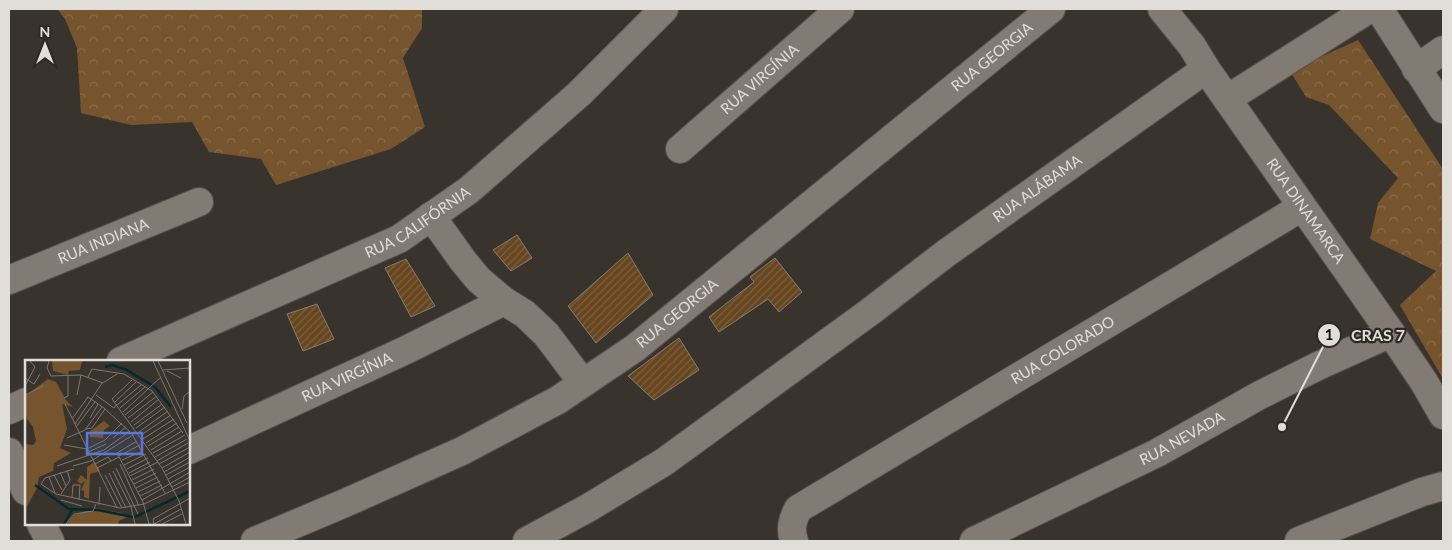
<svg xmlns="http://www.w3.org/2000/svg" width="1452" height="550" font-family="Lato,sans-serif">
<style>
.forest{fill:url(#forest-crowns)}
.building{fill:url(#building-hatch);stroke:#847d76}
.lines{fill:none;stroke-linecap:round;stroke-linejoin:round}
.street-casing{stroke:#56514c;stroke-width:30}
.street{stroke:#827b73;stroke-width:28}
.labels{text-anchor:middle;stroke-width:4.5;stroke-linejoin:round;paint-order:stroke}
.street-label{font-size:15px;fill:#e1ddd9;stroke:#2f2923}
.inset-river{fill:none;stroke:#02292e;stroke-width:2.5}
.inset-road{fill:none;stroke:#7c7772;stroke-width:1}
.view{fill:#5879d8;fill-opacity:0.15;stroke:#5879d8;stroke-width:2.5}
.inset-edge{fill:none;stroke:#e1ddd9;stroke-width:2.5}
.leader{fill:none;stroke:#e1ddd9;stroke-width:2}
.callout-dot{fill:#e1ddd9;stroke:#2f2923;stroke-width:2}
.mark-label{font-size:15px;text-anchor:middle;font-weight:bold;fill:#111}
.callout-label{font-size:16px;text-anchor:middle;font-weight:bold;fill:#e1ddd9;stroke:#2f2923;stroke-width:4.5;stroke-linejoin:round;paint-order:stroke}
</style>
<defs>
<pattern id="forest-crowns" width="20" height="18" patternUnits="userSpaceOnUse" patternTransform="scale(1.25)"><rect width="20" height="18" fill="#76542e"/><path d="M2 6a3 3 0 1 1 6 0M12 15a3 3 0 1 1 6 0" fill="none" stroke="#896c4c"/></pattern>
<pattern id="building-hatch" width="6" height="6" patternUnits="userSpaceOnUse" patternTransform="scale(1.25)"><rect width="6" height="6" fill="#67461f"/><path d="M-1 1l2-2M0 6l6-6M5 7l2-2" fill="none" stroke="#7c603f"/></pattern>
</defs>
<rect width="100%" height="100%" fill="#39332d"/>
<path class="forest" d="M 57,9 L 422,9 L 422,28 L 403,58 L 425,127 L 391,149 L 276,185 L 261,159 L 209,152 L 192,122 L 131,125 L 81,113 L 77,48 L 65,19 Z
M 1358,40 L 1443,169 L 1443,379 L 1400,305 L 1436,271 L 1370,239 L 1378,203 L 1398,178 L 1329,105 L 1306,97 L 1290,71 Z"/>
<path class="building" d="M 517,235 L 532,258 L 511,271 L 493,250 Z
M 628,253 L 653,295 L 596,343 L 568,306 Z
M 775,258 L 802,292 L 779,312 L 768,299 L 719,332 L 709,317 L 754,282 L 750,277 Z
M 406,259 L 435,306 L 411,317 L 385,268 Z
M 317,304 L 334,339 L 303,351 L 287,314 Z
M 679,338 L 699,370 L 654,400 L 628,376 Z"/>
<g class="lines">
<g class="street-casing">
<g id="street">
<path id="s1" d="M 1162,9 L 1192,46 L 1206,69 L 1391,333 L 1424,382 L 1443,415"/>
<path d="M 1379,9 L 1443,109"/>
<path d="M 1416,69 L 1443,50"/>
<path d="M 1227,99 L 1369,9"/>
<path id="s2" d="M 680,149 L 840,9"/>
<path d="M 431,216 L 464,262 L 479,280 L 504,301 L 525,314 L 546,334 L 583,383"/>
<path id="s3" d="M 9,280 L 199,202"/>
<path id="s4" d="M 121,361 L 399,239 L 469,190 L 579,94 L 664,9"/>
<path d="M 9,410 L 26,402"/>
<path id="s5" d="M 189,450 L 406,350 L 504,301"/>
<path d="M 9,452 L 26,491"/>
<path d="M 41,524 L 50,541"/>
<path id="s6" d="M 255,541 L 345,503 L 462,451 L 558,400 L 635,348 L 1051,9"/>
<path id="s7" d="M 527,541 L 588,508 L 664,462 L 871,311 L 945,254 L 1206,69"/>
<path id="s8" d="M 794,541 C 790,529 792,521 798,509 L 1302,207"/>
<path id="s9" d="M 974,541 L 1157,453 L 1260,395 L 1318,366 L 1391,333"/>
<path d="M 1299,541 L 1422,492 L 1443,486"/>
</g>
</g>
<use href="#street" class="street"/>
</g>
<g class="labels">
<g class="street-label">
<text dy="5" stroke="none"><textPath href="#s6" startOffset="888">RUA GEORGIA</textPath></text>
<text dy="5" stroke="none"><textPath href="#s2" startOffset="106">RUA VIRGÍNIA</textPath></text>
<text dy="5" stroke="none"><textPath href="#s7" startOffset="621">RUA ALÁBAMA</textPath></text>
<text dy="5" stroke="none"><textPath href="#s1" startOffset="248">RUA DINAMARCA</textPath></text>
<text dy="5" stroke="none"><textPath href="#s4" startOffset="328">RUA CALIFÓRNIA</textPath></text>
<text dy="5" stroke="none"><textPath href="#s3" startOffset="102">RUA INDIANA</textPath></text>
<text dy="5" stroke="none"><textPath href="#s6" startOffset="482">RUA GEORGIA</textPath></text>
<text dy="5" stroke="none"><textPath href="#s8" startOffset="342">RUA COLORADO</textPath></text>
<text dy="5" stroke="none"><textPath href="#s5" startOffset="174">RUA VIRGÍNIA</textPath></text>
<text dy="5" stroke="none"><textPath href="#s9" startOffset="232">RUA NEVADA</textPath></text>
</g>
</g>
<g transform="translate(25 360)">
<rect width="165" height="165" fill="#39332d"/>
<path d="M 57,1 L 55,10 L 44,11 L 43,15 L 28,11 L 27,1 ZM 23,19 L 31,22 L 41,40 L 48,47 L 37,44 L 42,69 L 35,88 L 46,93 L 29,103 L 28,111 L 14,117 L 12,128 L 0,150 L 0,84 L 8,85 L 11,81 L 8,67 L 0,56 L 0,36 ZM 79,61 L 85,66 L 79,70 L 78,78 L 65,77 L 64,72 ZM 70,102 L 75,111 L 65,114 L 64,139 L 59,137 L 59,131 L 56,130 L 60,121 L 56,124 L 52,121 L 56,115 L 62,120 L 62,107 ZM 70,148 L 97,153 L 102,157 L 94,161 L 93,164 L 42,164 L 49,155 Z" fill="#76542e"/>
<path class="inset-river" d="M 80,7 L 87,5 L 100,9 L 130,27 L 146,47M 10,125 L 44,149 L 73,150 L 108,157M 110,157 L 165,131M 39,164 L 47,150"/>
<path class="inset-road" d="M 24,1 L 22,8 L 26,16M 128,1 L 165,81M 133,1 L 162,63M 138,10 L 165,8M 142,11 L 156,18M 26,16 L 56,15 L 78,23 L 92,14M 63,17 L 67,9 L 99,14 L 127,31 L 158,73M 0,18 L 9,24 L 15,14M 107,20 L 87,39 L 137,108 L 154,141 L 161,164M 0,26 L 10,7 L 5,1M 0,35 L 18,26M 52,35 L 56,15M 71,35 L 89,48 L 92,44M 39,38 L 43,36 L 43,16M 90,42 L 111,22M 40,44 L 92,148M 92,45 L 116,25M 95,48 L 120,27M 157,49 L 159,36 L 164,32M 98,52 L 136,17M 100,55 L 128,32M 65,58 L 73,44M 103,58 L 132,36M 47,59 L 63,37 L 79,48 L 107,74 L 140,133M 106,62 L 134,39M 50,64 L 77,23M 109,65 L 137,44M 51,67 L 70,42M 111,68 L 140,47M 61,69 L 67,68 L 80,49M 114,72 L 143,51M 116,75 L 146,55M 42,78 L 60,70 L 77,47M 88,78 L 101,67M 118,79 L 149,59M 112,81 L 92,93 L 118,142 L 124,164M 121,83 L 152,63M 39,85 L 62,89 L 80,80 L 97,63M 123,86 L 154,67M 126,90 L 157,71M 63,92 L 81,84M 128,93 L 160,75M 94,96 L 115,85M 130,97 L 162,79M 97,100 L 118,91M 132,101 L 163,83M 70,104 L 83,97 L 86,101M 95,104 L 114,146M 134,104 L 165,87M 99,105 L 121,94M 32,106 L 79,90 L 105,71M 48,106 L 66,101 L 108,75M 72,108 L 94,97M 91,108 L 113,154M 137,108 L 165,92M 49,109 L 20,118 L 16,124 L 31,134 L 95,148 L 119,144 L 165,122M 102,109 L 123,98M 88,111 L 106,147 L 110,164M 35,112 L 41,126M 139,112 L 165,97M 84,113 L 101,148M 104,113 L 125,102M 29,115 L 37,130M 80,115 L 97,148M 141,115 L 165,102M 105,116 L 133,102M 24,117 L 30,133M 143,119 L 165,107M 107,120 L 129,109M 109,124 L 131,113M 147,127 L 165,117M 111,128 L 133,117M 113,132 L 135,121M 36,134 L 45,120 L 42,110M 115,136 L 137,125M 47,137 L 48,125 L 55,125 L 54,140M 36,140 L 57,146M 117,140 L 165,112M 74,145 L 75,127M 41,164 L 49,154 L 68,151 L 71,144M 129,164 L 128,159 L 165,138M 129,164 L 156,149M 137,164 L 157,154"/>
<path class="view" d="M 62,73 L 117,73 L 117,94 L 62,94 Z"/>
<rect width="165" height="165" class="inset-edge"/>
</g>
<path class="leader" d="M1282 427L1329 335"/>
<g class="callout-dot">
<circle cx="1282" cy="427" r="5"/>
<circle cx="1329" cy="335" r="12"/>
</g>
<g class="mark-label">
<text x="1329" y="340">1</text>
</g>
<g class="callout-label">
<text x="1378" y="341">CRAS 7</text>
</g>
<rect width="1452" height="550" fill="none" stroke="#e1ddd9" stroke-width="20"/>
<g transform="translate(45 45)" stroke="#2f2923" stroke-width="4" paint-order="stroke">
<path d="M0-4L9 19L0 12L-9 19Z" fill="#e1ddd9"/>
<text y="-8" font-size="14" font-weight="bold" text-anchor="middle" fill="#e1ddd9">N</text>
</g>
</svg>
